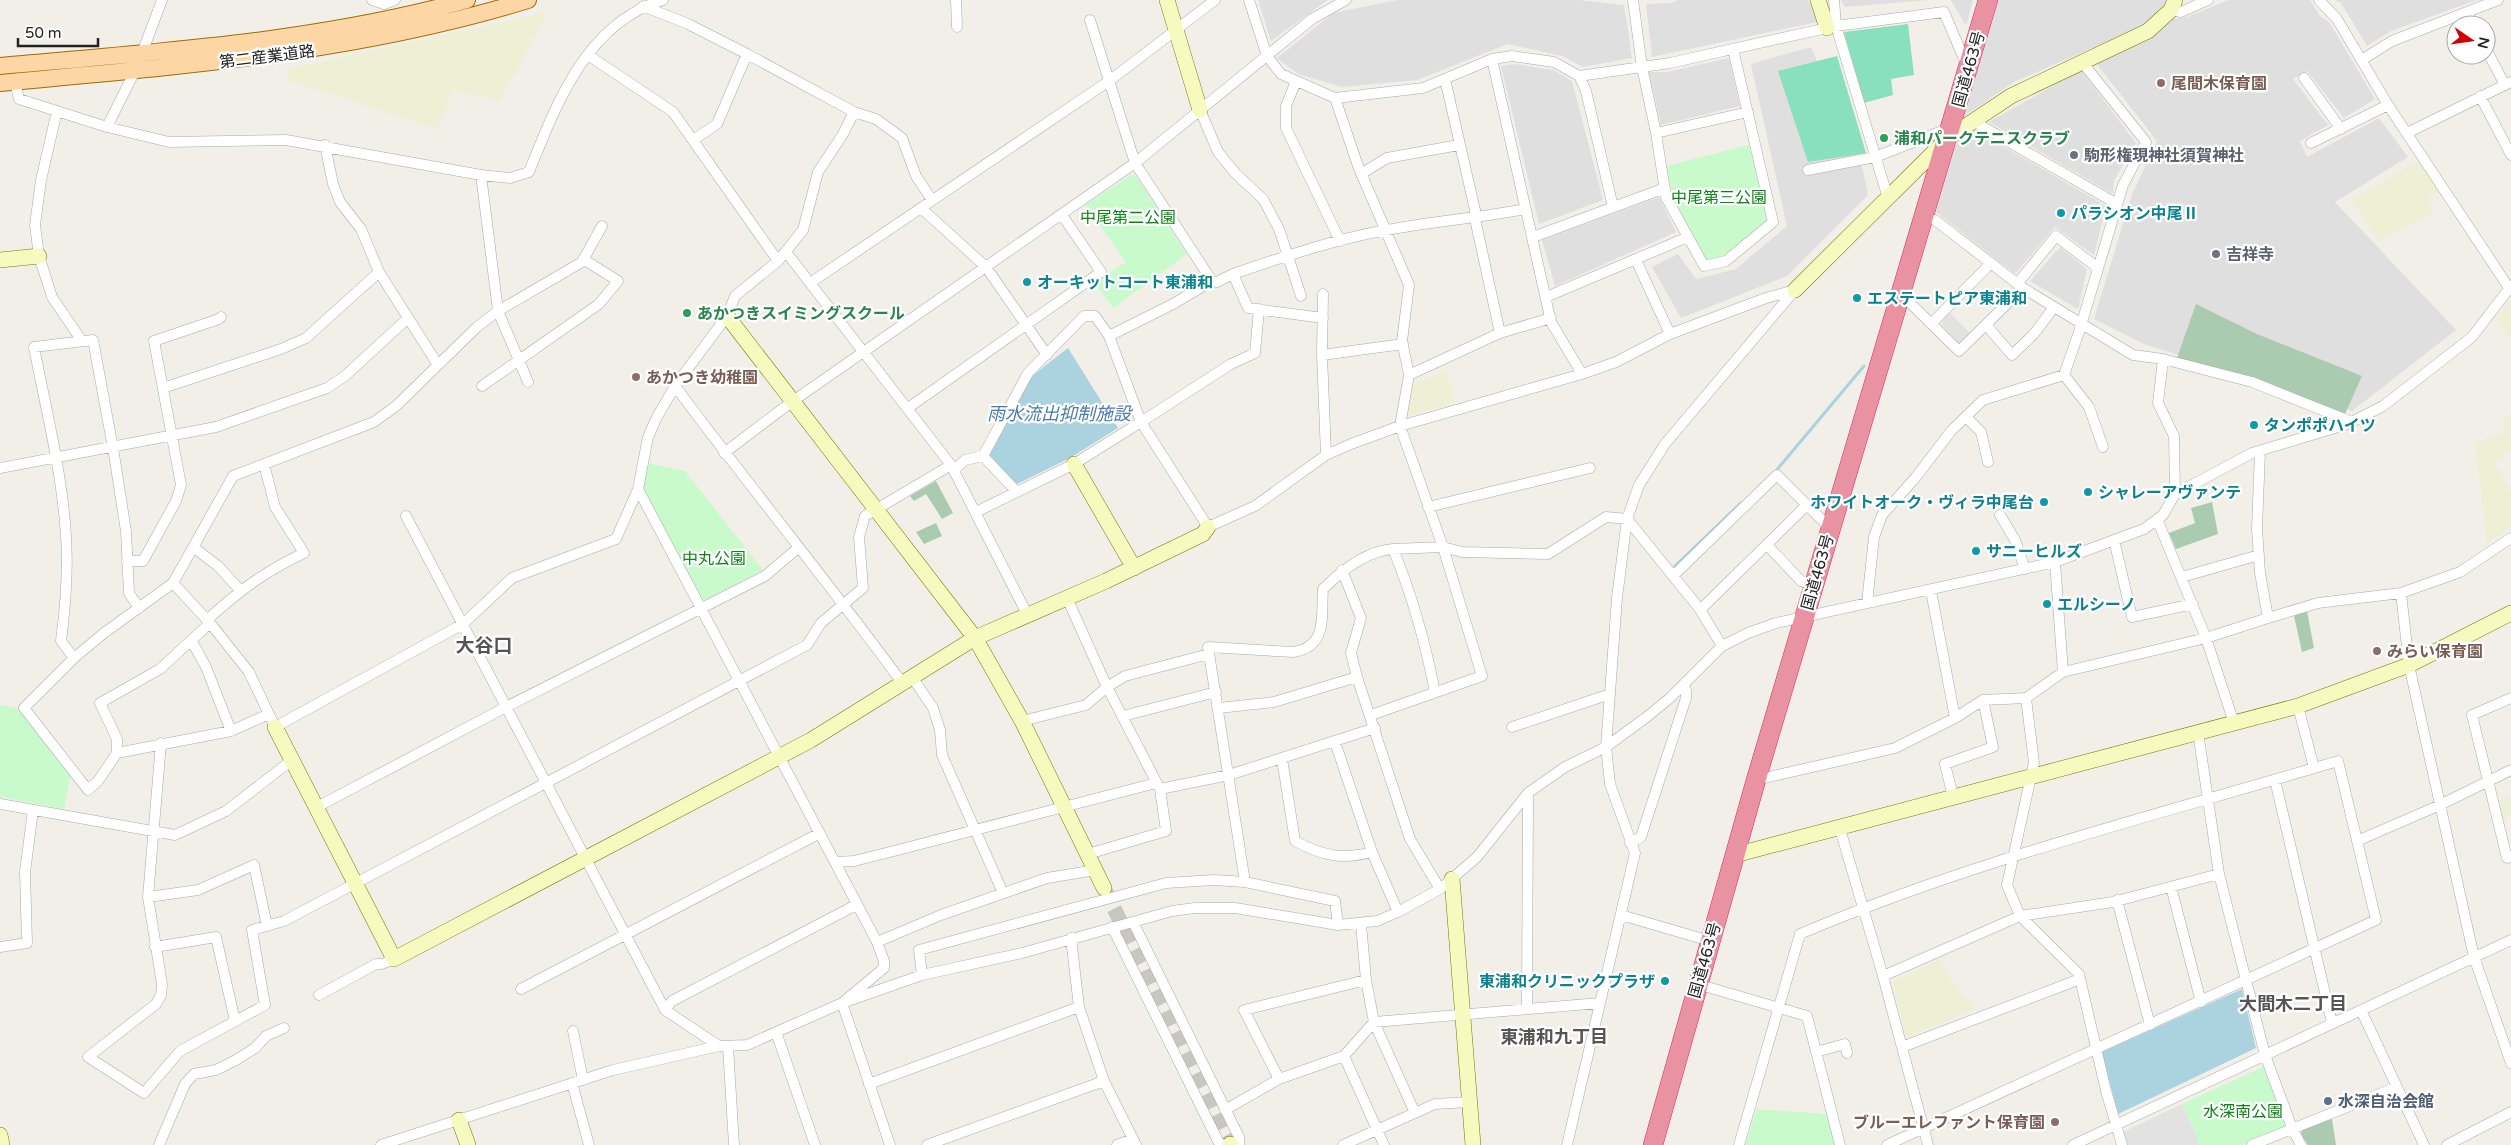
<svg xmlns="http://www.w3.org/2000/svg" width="2511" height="1145" font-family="'Varela Round','Noto Sans JP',sans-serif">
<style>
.residential{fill:#e0dfdf}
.farmland{fill:#eef0d5}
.cemetery{fill:#aacbaf}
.park{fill:#c8facc}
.pitch{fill:#88e0be}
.parking{fill:#e2e2e2}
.water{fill:#aad3df}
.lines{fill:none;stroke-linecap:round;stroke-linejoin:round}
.stream{stroke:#aad3df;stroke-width:3}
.secondary-tunnel{stroke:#c8c6c1;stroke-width:15;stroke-dasharray:15 8;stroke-linecap:butt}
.street-casing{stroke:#a9a9a9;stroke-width:11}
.secondary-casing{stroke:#707d05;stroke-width:16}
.primary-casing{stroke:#a06b00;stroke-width:18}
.highway-casing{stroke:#dc2a67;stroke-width:20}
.street{stroke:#fff;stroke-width:10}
.secondary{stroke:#f7fabf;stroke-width:15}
.primary{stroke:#fcd6a4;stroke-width:16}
.highway{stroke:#e892a2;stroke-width:19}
.education-dot{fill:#8d6e63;stroke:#fff;stroke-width:2}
.leisure-dot{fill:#2e9e5b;stroke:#fff;stroke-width:2}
.worship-dot{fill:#6b7280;stroke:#fff;stroke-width:2}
.culture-dot{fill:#0f9aa8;stroke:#fff;stroke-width:2}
.service-dot{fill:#5c6f8a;stroke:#fff;stroke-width:2}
.labels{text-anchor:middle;stroke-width:4.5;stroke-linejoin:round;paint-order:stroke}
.street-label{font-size:16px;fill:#222;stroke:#fff}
.education-label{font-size:16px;font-weight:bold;fill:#785e54;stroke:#fff;text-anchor:start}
.leisure-label{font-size:16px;font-weight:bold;fill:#27864d;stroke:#fff;text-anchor:start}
.worship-label{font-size:16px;font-weight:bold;fill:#5b616d;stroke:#fff;text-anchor:start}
.park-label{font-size:16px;fill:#0c8416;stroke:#fff}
.culture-label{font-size:16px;font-weight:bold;fill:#0d838f;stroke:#fff;text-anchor:start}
.service-label{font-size:16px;font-weight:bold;fill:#4e5e75;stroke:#fff;text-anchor:start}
.water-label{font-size:18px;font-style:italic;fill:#4a7aab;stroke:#fff}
.neighbourhood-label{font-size:18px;font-weight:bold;fill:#555;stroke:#fff}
.quarter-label{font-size:19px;font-weight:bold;fill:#555;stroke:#fff}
</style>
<rect width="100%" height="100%" fill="#f2efe9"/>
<path class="residential" d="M 1258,0 L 1328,0 L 1271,41 Z
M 1397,0 L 1578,0 L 1624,5 L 1632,58 L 1583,67 L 1562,56 L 1508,44 L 1417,80 L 1342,87 L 1298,74 L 1277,58 L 1333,13 Z
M 1678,0 L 1809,0 L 1817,22 L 1652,57 L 1646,4 L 1670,3 Z
M 1841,0 L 1929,0 L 1845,7 Z
M 1951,0 L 1973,0 L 1966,26 Z
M 1998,0 L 2168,0 L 2164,8 L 2143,26 L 2014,82 L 1963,117 Z
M 2228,0 L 2310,0 L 2320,16 L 2329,22 L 2375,99 L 2344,118 L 2307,71 L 2293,79 L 2328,125 L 2300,141 L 2307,157 L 2379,118 L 2408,157 L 2335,202 L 2456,330 L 2352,411 L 2144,344 L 2094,319 L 2132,194 L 2157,141 L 2096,63 L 2155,34 L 2173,19 L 2187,17 Z
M 2335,0 L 2477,0 L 2391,31 L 2367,46 L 2341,3 Z
M 1811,47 L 1863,170 L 1868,195 L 1787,276 L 1681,318 L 1652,267 L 1678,254 L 1696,279 L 1736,269 L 1787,226 L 1751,64 Z
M 1729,58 L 1740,106 L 1661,125 L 1649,72 L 1667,72 Z
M 1514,64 L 1553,70 L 1572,81 L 1603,200 L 1539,224 L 1501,66 Z
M 2081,70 L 2136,143 L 2114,180 L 2113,194 L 1989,122 Z
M 1976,130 L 2106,206 L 2094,255 L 2055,227 L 2015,274 L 1936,212 L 1955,146 Z
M 1659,197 L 1676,232 L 1555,286 L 1542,240 Z
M 2060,247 L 2087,269 L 2078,309 L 2030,281 Z"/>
<path class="farmland" d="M 548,12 L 500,101 L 453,90 L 437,129 L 288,80 L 288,69 Z
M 2420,160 L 2440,190 L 2427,199 L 2434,212 L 2379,240 L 2351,200 Z
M 2511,299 L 2511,339 L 2496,319 Z
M 1446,370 L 1455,403 L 1407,416 L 1412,385 Z
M 2511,414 L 2511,451 L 2494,462 L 2511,491 L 2511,526 L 2487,545 L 2475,443 L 2505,432 L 2501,422 Z
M 2511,797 L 2511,816 L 2499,819 L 2495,801 Z
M 1940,960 L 1949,978 L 1976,1009 L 1906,1038 L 1893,981 Z"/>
<path class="cemetery" d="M 2196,304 L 2257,334 L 2362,376 L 2345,414 L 2254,381 L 2177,358 Z
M 936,481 L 953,513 L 942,519 L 926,494 L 914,501 L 910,496 Z
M 2212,502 L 2218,534 L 2176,549 L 2169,533 L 2195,523 L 2191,508 Z
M 936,523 L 942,536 L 924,544 L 916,532 Z
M 2307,611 L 2314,648 L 2302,652 L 2294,616 Z
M 2332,1119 L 2336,1145 L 2308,1145 L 2301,1134 L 2302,1130 Z"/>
<path class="park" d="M 1749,145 L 1768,220 C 1756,230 1721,264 1705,261 L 1674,199 L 1666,166 Z
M 1131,175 L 1136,176 L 1187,254 L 1113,308 L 1095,283 L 1126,262 L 1085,205 Z
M 648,463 L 685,471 L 763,570 L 707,600 L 700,598 L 642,487 Z
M 0,705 L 16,708 L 31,722 L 71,775 L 64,809 L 0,797 Z
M 2263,1067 L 2287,1124 L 2285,1127 L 2242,1145 L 2200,1145 L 2182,1104 Z
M 1757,1109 L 1826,1114 L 1835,1145 L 1745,1145 Z"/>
<path class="pitch" d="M 1908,24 L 1914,75 L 1891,79 L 1893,95 L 1864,103 L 1844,32 Z
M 1837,56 L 1866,153 L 1808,162 L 1778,71 Z"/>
<path class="parking" d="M 1950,313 L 1972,335 L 1963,343 L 1958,342 L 1942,325 L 1943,319 Z
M 2182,1104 L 2200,1145 L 2127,1145 L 2123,1132 Z"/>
<path class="water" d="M 1068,348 L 1118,428 L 1070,458 L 1017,484 L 988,456 L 1032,376 Z
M 2242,989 L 2256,1048 L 2118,1114 L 2102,1052 Z"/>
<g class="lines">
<path class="stream" d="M 1775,472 L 1864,366
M 1675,566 L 1741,503"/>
<path class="secondary-tunnel" d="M 1104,888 L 1230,1144"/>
<g class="street-casing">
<path id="street" d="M 372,0 L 384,4 L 395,0
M 956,0 L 957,27
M 1249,0 L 1267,56 L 1281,74 L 1335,98 L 1358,166 L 1409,285 L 1402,341 L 1409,375 L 1400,426 L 1443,547 L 1482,676 L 1371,715
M 1633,0 L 1642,67 L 1656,133 L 1666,197 L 1704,266 L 1726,261 L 1773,222 L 1733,49
M 1834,0 L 1836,26 L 1888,198
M 2319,0 L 2337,19 L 2388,105 L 2509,288
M 643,6 L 688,24 L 747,54 L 854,112 L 876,119 L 902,138 L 916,176 L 932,200
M 2171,10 L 2181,12 L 2208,0
M 2467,13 L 2474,25
M 1090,20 L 1135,163 L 1212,281 L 1217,282 L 1233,274 L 1248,308 L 1323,318
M 2486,49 L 2505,85
M 588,55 L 673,112 L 778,261
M 1492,59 L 1551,322 L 1582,374
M 2363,59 L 2392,41 L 2498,0
M 1579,76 L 1670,63 L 1836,26 L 1944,12 L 1967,66
M 2304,78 L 2341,129
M 1445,79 L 1475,210 L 1475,219 L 1500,333
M 1296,81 L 1286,106 L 1286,128 L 1340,241
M 15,82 L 19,99 L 107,127 L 169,142 L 286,140 L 481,175 L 510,178 L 529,172 C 556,105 586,23 663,0
M 2480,96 L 2511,155
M 1335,98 L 1423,88 L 1492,59 L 1512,56 L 1554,62 L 1579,76 L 1586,91 L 1613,207
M 1200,110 L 1218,152 L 1236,174 L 1263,199 L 1279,229 L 1301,296
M 57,111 L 41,180 L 35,225 L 39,256 L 52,297 L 82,341
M 1973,121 L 2117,204
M 107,127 L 136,69 L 162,0
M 1656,133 L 1748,112
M 2407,133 L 2511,82
M 693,140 L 717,124 L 747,54
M 2311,143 L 2388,105
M 1808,170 L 1875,157 L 1950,128
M 1361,174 L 1387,158 L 1459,145
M 481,175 L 498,311 L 528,382
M 921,208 L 986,267 L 1047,355
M 1935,220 L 2023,288 L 2133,355 L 2163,359 L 2252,382 L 2352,422
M 1533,237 L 1665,188
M 786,252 L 951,465 L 1027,614
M 1636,260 L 1670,334
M 1233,274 C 1283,257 1335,239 1387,230 C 1433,221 1480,218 1526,209
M 810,283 L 1109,81 L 1215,0
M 2017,284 L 2056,236 L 2098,268
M 1323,294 L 1322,355 L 1326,455
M 1546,297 L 1688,237
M 1899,297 L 1909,302 L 1959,351 L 2023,288
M 1259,309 L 1255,353 L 1231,364 L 1141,422 L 1208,527 L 1255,506 L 1326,455 L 1351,444 L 1400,426 L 1582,374 L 1616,362 L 1670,334 L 1766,298 L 1795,290
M 1931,324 L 1990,264
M 1986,325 L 2012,355 L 2034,334 L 2054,307
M 1109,336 L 1173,304 L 1212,281
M 1322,355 L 1403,344
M 438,365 L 477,327 L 498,311 L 582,262 L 602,226
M 1409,375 L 1500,333 L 1551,318
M 2064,375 L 2089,407 L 2103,447
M 482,386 L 599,304 L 618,281 L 583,259
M 675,386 C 750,487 829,583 903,684
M 163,388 L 281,349 L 306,338 L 379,272
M 908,408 L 1101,272 L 1062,215
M 1966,417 L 1981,432 L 1988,462
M 2260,451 L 2257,529 L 2260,573 L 2268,618 L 2318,603 L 2401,593 L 2460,572 L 2511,538
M 724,453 L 793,401 L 1135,163 L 1312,19 L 1346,0
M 0,468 L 216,427 L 327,388 L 345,376 L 408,318
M 954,470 L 965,460 L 983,456 L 1017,492
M 638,489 L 877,942 L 884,961 L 884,968 L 842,1003 L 890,1145
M 2175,494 L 2252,453 L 2348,424 L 2383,406 L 2472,337 L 2511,286
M 1428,507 L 1590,468
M 976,512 L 1074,464 L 1141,422 L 1109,336 L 1095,316 L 1084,316 L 1028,373 L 983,456
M 2000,515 L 2015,540 L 2025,569
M 406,516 L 665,1010 L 719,1046
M 2157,519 L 2206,638 L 2234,723
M 2114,540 L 2132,617 L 2193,604
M 1767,545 L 1801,581 L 1814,585
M 193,547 L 218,566 L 240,590
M 127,561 L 143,561 L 176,501 L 181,485 L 154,341 L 219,319 L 221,317
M 2055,562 L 2063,672
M 1342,570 L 1361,618 L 1351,653 L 1357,677 L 1410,839 L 1440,889
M 1674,575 L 1777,475 L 1830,528
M 2182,577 L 2259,555
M 173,583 L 210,623 L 249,672 L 275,727 L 463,624 L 512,578 L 616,539 L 638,489 L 648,437 L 657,417 L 675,386 L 727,316 L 735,296 L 778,261 L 803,230 L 818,172 L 843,134 L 854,112
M 1931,591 L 1955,718
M 2401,593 L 2409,665 L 2474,957 L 2511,1063
M 1067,598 L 1107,687 L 1160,789 L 1166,831 L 1088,854
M 1867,603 L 1874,537 L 1882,515 L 1916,477 L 1951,431 L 1983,400 L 2064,375 L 2079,332 L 2123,185 L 2146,142 L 2082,62
M 1700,610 L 1807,505
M 207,620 C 240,590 264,572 304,553 L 275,507 L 264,464
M 191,640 L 206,667 L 231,731
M 74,658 L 61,641 C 66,603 69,562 65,523 C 60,464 45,405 34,347 L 93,340 L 113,448 L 126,531 L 129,593 L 139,608
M 912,677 L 933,708 L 940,730 L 942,755 L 1003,893
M 1435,692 C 1425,641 1413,597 1393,549 L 1443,547 L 1462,552 L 1548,554 L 1606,517 L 1627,519 L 1699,608 L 1722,646
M 2026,698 L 2034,763 L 2007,885 L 2020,916 L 2079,974 L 2106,1091 L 2122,1145
M 2511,698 L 2472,715 L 2507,858 L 2511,856
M 2298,706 L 2314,768
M 1219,708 L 1274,702 L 1357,677
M 269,714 L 231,731 L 117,753 L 98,781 L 88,790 L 24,708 L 74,658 L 104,633 L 173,583 L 233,476 L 374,422 L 396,406 L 438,365 L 379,272 L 361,229 L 340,202 L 333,184 L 325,145
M 1123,716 L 1216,692
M 1022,721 L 1086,705 L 1107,687 L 1125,676 L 1209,654
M 1512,727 L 1610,694
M 2198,732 L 2219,874 L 2265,1055 L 2292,1128 L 2301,1145
M 1335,742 L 1372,852 L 1398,912
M 161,743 L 148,897 L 162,984 L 161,995 L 156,1004 L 88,1057 L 144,1093 L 180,1051 L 265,1005 L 252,930 L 284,921 L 807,645 L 821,623 L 863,588 L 859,537 L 865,516 L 951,465
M 117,753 L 117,739 L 100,703 L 160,669 L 210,623
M 1282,759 L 1295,841 C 1323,856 1342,860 1372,852
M 1756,780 L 1895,748 L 1955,718 L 1983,700 L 2026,698 L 2063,672 L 2206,638 L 2268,618
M 2275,780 L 2332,1023
M 1160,789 L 1229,775 L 1375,728
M 1953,797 L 1945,764 L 1993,747 L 1983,700
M 0,804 L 175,835 L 226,811 L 292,760
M 317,807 L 506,707 L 765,576 L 798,548
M 1840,829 L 1883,976 L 1928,1145
M 2357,841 L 2440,805 L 2511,770
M 1630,843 L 1641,837 L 1686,698 L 1686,690 L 1683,685
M 835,862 L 854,861 L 890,852 L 1156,783
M 1245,882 L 1208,647 L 1293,652 C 1328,647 1321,616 1323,589 C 1341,571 1366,551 1393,549
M 2171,887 L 2201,1002
M 148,897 L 198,890 L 254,865 L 267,926
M 2117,900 L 2150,1025
M 1621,915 L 1710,941
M 1133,922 L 1239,1137 L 1239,1145
M 1361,924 L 1366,980 L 1374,1022 L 1415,1113
M 1112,927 L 1218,1141 L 1222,1145
M 1071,938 L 1079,1007 L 1104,1081 L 1136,1145
M 877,942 L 941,915 L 1047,878 L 1096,870
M 0,947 L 27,943 L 25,872 L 33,810
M 155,947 L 216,937 L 235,1021
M 922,975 L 919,950 L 1166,883 L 1214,880 L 1245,882 L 1335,901 L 1338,925
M 1883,976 L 2020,916 L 2113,902 L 2219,874
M 1697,984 L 1807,1016 L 1840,1145
M 521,989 L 820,833
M 319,995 L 376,964 L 382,964 L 394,959
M 1527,1009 L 1528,793
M 665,1010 L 672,1001 L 856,905
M 2361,1010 L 2424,1145
M 573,1031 L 583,1080
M 776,1032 L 815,1145
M 728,1046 L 734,1145
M 1902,1047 L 2080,979
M 1816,1052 L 1845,1044 L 1847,1053
M 1344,1056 L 1384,1145
M 1279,1079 L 1244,1010 L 1366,980
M 572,1083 L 589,1145
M 869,1084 L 1079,1007
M 1225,1110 L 1279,1079 L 1344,1056 L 1374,1022 L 1600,1003
M 159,1145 L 185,1084 L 194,1074 L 216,1070 L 236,1060 L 255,1048 L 266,1036 L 284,1028
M 381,1145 L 613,1070 L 719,1046 L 747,1045 L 842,1003 L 922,975 L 1022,953 L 1172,911 L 1195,908 L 1235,908 L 1338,925 L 1377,921 L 1398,912 L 1440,889 L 1477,857 L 1528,793 L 1565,767 L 1606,747 L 1648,716 L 1670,698 L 1722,646 L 1748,633 L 1776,623 L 2055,562 L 2144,529 L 2163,515 L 2175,494 L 2174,436 L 2158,403 L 2163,359
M 927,1145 L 1104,1081
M 1117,1145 L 1133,1139
M 1343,1145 L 1435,1104 L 1469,1102
M 1567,1145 L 1635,853 L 1610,784 L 1606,747 L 1617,598 L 1627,519 L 1639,485 L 1665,444 L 1795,290
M 1739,1145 L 1800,934 C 1974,860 2158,815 2338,761 L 2376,920 L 1887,1145
M 2073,1145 L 2511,940
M 2252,1145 L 2397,1087
M 2447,1145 L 2511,1112"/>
</g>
<g class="secondary-casing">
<path id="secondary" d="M 1167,0 L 1200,110
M 1818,0 L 1827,28
M 0,260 L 39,256
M 1795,290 L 1948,138 L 2011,96 L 2148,31 L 2171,10 L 2175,0
M 727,316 L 975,638 L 1022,721 L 1104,888
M 1074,464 L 1134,568
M 275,727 L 394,959 L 811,740 L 975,638 L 1106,581 L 1203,534 L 1208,527
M 1735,855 L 2298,706 L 2409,665 L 2511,613
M 1452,879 L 1473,1145
M 459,1120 L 468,1145
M 0,1135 L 2,1145
M 1230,1144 L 1231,1145"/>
</g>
<g class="primary-casing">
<path id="primary" d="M 0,66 C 156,52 315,42 467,0
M 0,83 C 180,66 355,53 528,0"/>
</g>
<g class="highway-casing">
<path id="highway" d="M 1653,1145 L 1756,780 L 1988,0"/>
</g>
<use href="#street" class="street"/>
<use href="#secondary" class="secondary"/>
<use href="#primary" class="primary"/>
<use href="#highway" class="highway"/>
</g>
<g class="education-dot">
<circle cx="2161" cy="83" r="5"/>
<circle cx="636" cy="377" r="5"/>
<circle cx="2377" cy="651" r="5"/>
<circle cx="2055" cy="1122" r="5"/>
</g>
<g class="leisure-dot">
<circle cx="1884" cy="138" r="5"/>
<circle cx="687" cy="313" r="5"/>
</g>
<g class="worship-dot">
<circle cx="2074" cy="155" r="5"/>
<circle cx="2216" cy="254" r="5"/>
</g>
<g class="culture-dot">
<circle cx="2061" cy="213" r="5"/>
<circle cx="1027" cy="282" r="5"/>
<circle cx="1857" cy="298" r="5"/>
<circle cx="2254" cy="425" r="5"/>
<circle cx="2088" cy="492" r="5"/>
<circle cx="2044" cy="502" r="5"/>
<circle cx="1976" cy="551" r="5"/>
<circle cx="2047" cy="604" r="5"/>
<circle cx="1665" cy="981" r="5"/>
</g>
<circle class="service-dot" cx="2328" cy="1101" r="5"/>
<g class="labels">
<g class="street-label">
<text transform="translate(267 56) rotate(-7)" y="6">第二産業道路</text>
<text transform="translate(1968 69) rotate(-74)" y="6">国道463号</text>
<text transform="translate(1817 572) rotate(-74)" y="6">国道463号</text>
<text transform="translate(1704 960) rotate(-74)" y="6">国道463号</text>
</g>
<g class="education-label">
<text x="2171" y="89">尾間木保育園</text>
<text x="646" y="383">あかつき幼稚園</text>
<text x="2387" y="657">みらい保育園</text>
<text x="2045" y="1128" text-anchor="end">ブルーエレファント保育園</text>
</g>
<g class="leisure-label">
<text x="1894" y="144">浦和パークテニスクラブ</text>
<text x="697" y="319">あかつきスイミングスクール</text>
</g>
<g class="worship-label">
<text x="2084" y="161">駒形権現神社須賀神社</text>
<text x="2226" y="260">吉祥寺</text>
</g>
<g class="park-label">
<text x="1719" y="203">中尾第三公園</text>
<text x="1128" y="223">中尾第二公園</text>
<text x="714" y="564">中丸公園</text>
<text x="2243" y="1117">水深南公園</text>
</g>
<g class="culture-label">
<text x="2071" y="219">パラシオン中尾Ⅱ</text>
<text x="1037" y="288">オーキットコート東浦和</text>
<text x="1867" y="304">エステートピア東浦和</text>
<text x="2264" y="431">タンポポハイツ</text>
<text x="2098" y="498">シャレーアヴァンテ</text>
<text x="2034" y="508" text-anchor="end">ホワイトオーク・ヴィラ中尾台</text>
<text x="1986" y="557">サニーヒルズ</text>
<text x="2057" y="610">エルシーノ</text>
<text x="1655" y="987" text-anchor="end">東浦和クリニックプラザ</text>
</g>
<g class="service-label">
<text x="2338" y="1107">水深自治会館</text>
</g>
<g class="water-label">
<text x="1059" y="420">雨水流出抑制施設</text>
</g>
<g class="neighbourhood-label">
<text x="2293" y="1010">大間木二丁目</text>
<text x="1554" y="1043">東浦和九丁目</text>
</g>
<g class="quarter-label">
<text x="484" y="652">大谷口</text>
</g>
</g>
<g transform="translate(2471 40) rotate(103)"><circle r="24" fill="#ffffff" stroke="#a7a7a7"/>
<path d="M0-4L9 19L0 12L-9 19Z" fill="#d40000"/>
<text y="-8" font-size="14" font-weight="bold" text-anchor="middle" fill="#222222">N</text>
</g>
<path d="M18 38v8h80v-8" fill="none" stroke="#222222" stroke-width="2.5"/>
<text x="25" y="38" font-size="15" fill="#222222" stroke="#ffffff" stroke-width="4" paint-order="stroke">50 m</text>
</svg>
